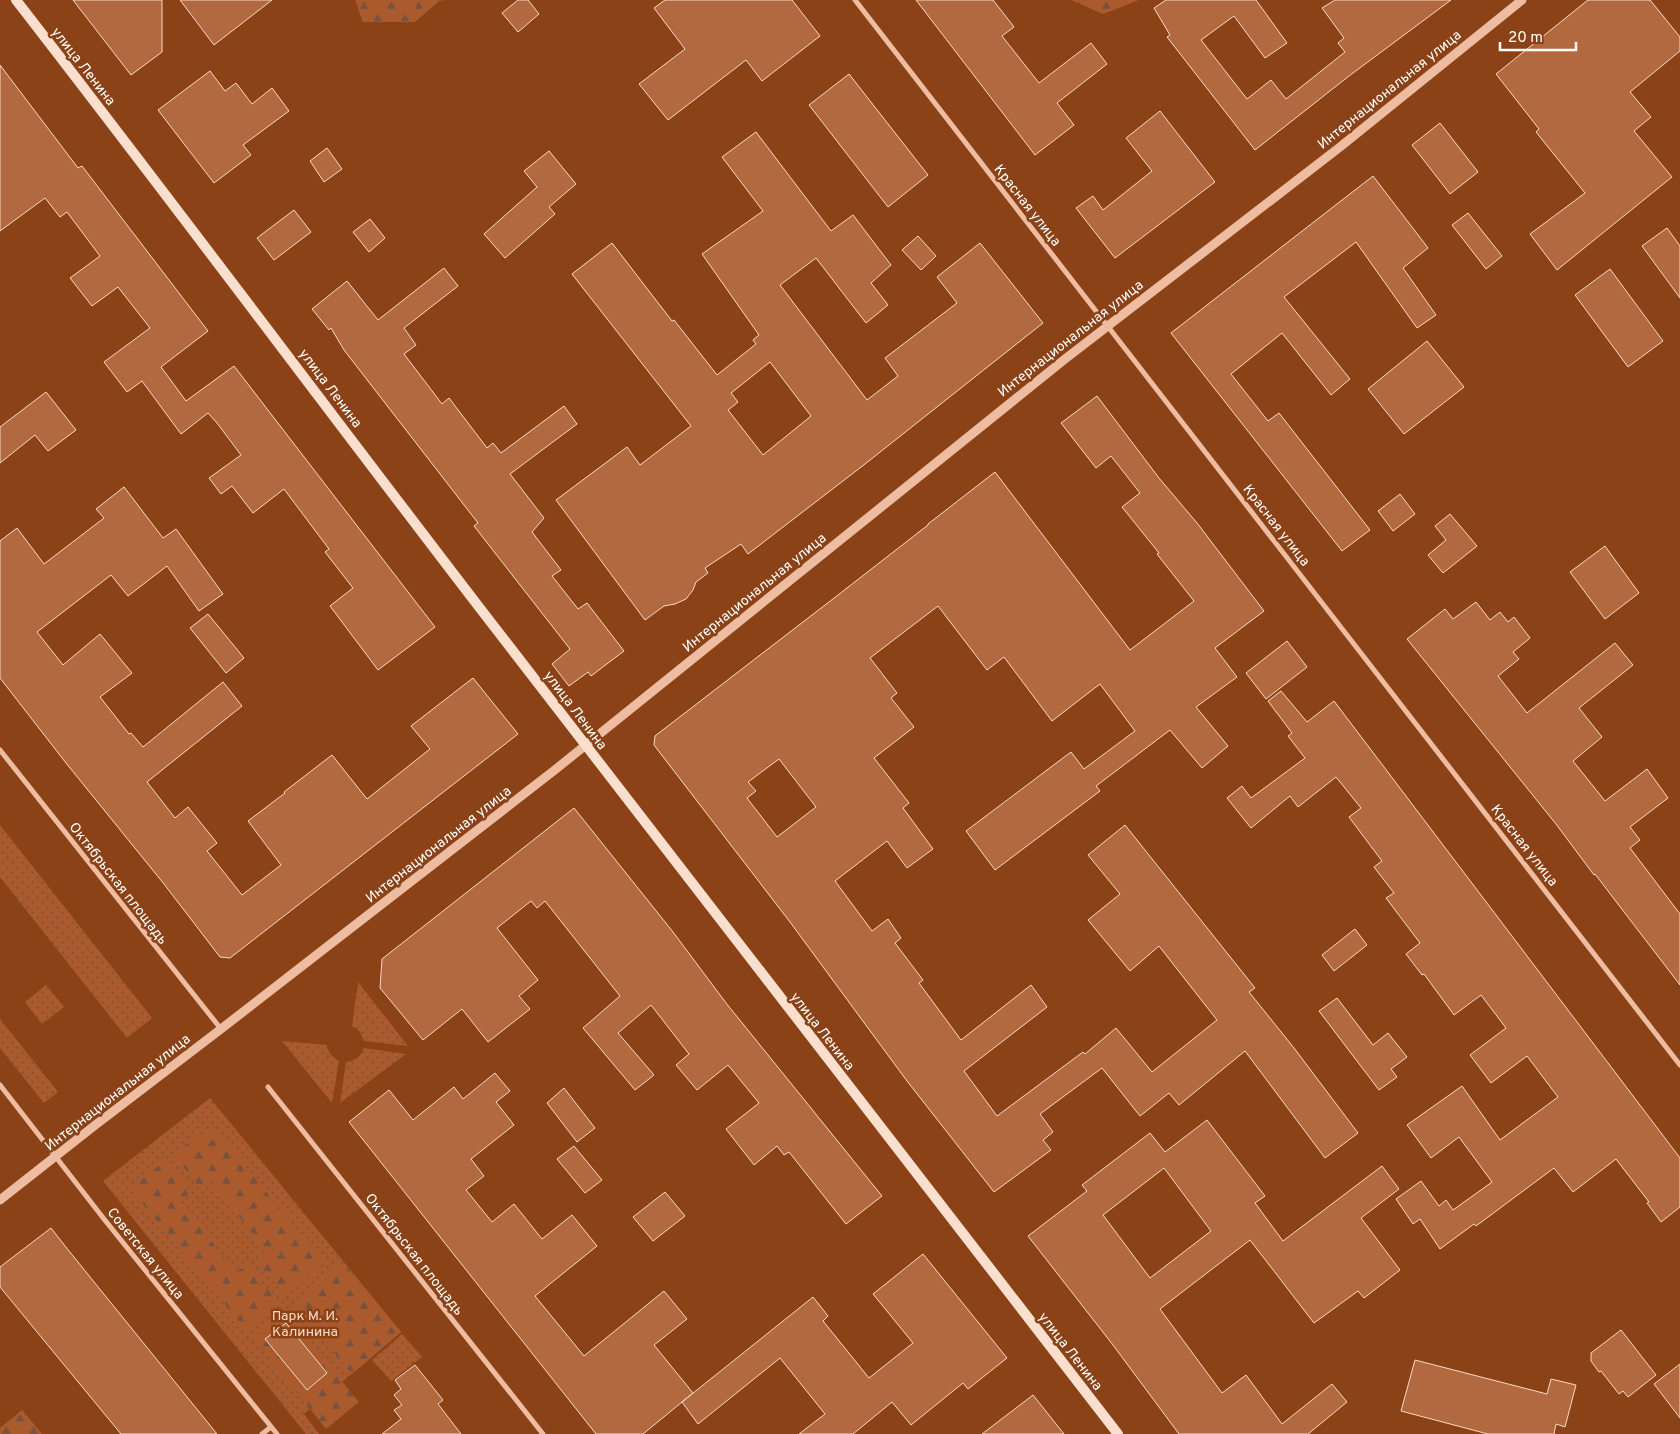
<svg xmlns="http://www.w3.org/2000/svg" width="1680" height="1434" font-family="Overpass,sans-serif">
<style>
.grass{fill:url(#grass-dots)}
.forest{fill:url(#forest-firs);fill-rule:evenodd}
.building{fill:#b3693f;stroke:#fad9c6;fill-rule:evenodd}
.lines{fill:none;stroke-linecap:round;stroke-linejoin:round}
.minor{stroke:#eebca0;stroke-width:5}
.tertiary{stroke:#eebca0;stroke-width:9}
.secondary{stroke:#fadece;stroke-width:10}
.labels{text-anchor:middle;stroke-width:5;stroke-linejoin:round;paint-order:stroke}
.street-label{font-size:14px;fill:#fff;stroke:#8b4217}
.park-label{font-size:14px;fill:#fad9c6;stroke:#8b4217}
</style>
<defs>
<pattern id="grass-dots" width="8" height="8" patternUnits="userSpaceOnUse" patternTransform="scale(1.25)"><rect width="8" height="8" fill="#ab5a2d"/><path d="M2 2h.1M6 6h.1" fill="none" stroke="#77523e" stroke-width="1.8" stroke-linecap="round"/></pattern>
<pattern id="forest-firs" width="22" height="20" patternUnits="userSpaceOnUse" patternTransform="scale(1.25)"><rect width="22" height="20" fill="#ab5a2d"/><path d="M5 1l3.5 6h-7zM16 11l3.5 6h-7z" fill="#77523e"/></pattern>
</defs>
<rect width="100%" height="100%" fill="#8b4217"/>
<path class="grass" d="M 0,825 L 152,1018 L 127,1038 L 0,877 Z
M 358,982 L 408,1046 L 364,1041 C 362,1034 359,1029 352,1026 Z
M 46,985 L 64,1007 L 42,1024 L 25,1002 Z
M 0,1019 L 58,1092 L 44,1103 L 0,1048 Z
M 282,1041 L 327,1045 C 328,1052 332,1057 339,1061 L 332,1103 Z
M 364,1048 L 406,1054 L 340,1103 L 346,1062 C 355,1061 360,1057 364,1048 Z
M 210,1098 L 401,1332 L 304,1414 L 319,1434 L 306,1434 L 103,1181 Z
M 402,1334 L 422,1357 L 391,1381 L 372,1360 Z"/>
<path class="forest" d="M 355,0 L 445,0 L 439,1 L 415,22 L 363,22 Z
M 1071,0 L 1139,0 L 1103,14 Z
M 212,1128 L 216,1130 L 325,1264 L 286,1297 L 255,1260 L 266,1251 L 210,1179 L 199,1187 L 173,1154 L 206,1129 Z
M 166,1160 L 191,1192 L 180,1202 L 235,1272 L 248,1265 L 279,1303 L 246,1330 L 137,1197 L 135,1193 L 138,1182 Z
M 344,1263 L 401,1332 L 352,1374 L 293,1304 L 337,1267 Z
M 284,1311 L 359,1402 L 326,1429 L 253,1337 ZM 286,1323 L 327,1373 L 307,1390 L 266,1340 Z
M 22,1410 L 42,1434 L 0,1434 L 0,1428 Z"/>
<path class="building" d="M 73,0 L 162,0 L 162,52 L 131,75 Z
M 180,0 L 272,0 L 214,45 Z
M 518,0 L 528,0 L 539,14 L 518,32 L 502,13 Z
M 665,0 L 792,0 L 820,36 L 762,81 L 746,60 L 668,120 L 639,84 L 685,49 L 654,8 Z
M 916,0 L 993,0 L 1014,27 L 1002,36 L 1039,83 L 1091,43 L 1107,64 L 1057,103 L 1074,125 L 1035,155 Z
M 1166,0 L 1256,0 L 1287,43 L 1265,58 L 1234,16 L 1201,40 L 1247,99 L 1271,80 L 1286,99 L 1345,52 L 1338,43 L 1344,38 L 1322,8 L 1335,0 L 1451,0 L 1349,76 L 1255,150 L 1167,37 L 1170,35 L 1154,8 Z
M 1588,0 L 1650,0 L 1680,37 L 1680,51 L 1630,92 L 1651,117 L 1634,131 L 1672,177 L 1557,270 L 1530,234 L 1585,193 L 1536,132 L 1539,129 L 1496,74 Z
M 0,65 L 78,168 L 82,166 L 208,331 L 161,367 L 186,401 L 234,366 L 435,627 L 378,670 L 330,606 L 353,588 L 325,552 L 329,549 L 284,489 L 253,513 L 232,486 L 221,494 L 209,478 L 241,455 L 217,423 L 208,413 L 181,434 L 142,381 L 127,392 L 104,362 L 150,328 L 118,287 L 92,306 L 70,278 L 100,256 L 67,212 L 60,217 L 45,198 L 0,231 Z
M 210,71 L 225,91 L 236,83 L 252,104 L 272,88 L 289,111 L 243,145 L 251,155 L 214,183 L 158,110 Z
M 849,74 L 928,175 L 888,207 L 809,105 Z
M 1160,111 L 1215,182 L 1115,258 L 1076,208 L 1093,196 L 1103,210 L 1152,171 L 1126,138 Z
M 1440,123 L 1478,172 L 1450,194 L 1412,145 Z
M 756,132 L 831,231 L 853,215 L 891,265 L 871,283 L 888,305 L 866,323 L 816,258 L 780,285 L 867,400 L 898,376 L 885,358 L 957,303 L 937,277 L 980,243 L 1043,323 L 865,464 L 748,554 L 741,544 L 705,568 L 708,573 L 696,582 L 693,590 L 686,599 L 675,604 L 664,606 L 645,620 L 556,500 L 627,447 L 640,465 L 691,426 L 572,274 L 612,243 L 672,321 L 674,320 L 717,375 L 756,344 L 753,340 L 759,335 L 702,254 L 763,211 L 722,157 ZM 770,362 L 811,416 L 763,455 L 728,410 L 738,402 L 731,393 Z
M 327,148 L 342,169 L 324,182 L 310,161 Z
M 549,151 L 576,184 L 549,207 L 555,214 L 505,258 L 484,234 L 537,187 L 524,171 Z
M 1373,176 L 1428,248 L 1403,268 L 1436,315 L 1417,328 L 1356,242 L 1284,297 L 1350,379 L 1331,395 L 1282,333 L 1231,374 L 1268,421 L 1279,413 L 1370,530 L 1342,551 L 1171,333 Z
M 294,210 L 311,232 L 274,260 L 257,238 Z
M 1468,213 L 1502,256 L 1486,269 L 1452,225 Z
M 370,219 L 385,238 L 369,252 L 353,232 Z
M 1667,228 L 1680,246 L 1680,298 L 1642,246 Z
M 918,236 L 936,256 L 921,270 L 902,250 Z
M 444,268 L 458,286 L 404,328 L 416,345 L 404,354 L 442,404 L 449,398 L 487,448 L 493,443 L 501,453 L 564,406 L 577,424 L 510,474 L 544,518 L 532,532 L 561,570 L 552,576 L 578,609 L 587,603 L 624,651 L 591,676 L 588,672 L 569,686 L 552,664 L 570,649 L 474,526 L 478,523 L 344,350 L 331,328 L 329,330 L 312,309 L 347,281 L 378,320 Z
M 1610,269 L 1663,341 L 1628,367 L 1575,295 Z
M 1427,341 L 1464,387 L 1404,434 L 1368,389 Z
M 46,392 L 76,430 L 48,451 L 35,435 L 0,463 L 0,427 Z
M 1097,396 L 1159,478 L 1197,523 L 1264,611 L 1215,648 L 1237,677 L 1196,707 L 1228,746 L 1202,768 L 1170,730 L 1096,786 L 1100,791 L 995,870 L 966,831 L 1071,752 L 1084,769 L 1135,731 L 1100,684 L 1052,721 L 1004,657 L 987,670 L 938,606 L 870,658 L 897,693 L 891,698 L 914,727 L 874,758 L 909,803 L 903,808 L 933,849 L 907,868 L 887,841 L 835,881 L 872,931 L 888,919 L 901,938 L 895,943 L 923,980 L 919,983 L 961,1040 L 1031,985 L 1047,1007 L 964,1071 L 997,1116 L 1083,1052 L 1085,1054 L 1116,1028 L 1152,1072 L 1217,1020 L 1159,946 L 1130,971 L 1088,920 L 1120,894 L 1088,855 L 1125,825 L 1255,988 L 1249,992 L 1294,1048 L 1358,1133 L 1325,1158 L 1245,1051 L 1179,1105 L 1169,1093 L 1140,1116 L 1102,1068 L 1040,1114 L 1053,1132 L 1043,1140 L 1051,1150 L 994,1192 L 907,1081 L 790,922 L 654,745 L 655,736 L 838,595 L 928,525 L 928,524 L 995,472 L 1130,650 L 1194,601 L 1157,554 L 1159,553 L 1122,507 L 1140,493 L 1111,456 L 1096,468 L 1061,423 ZM 779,759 L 816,807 L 777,837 L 747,798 L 756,791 L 748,782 Z
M 124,487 L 163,538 L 176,529 L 223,594 L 199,611 L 167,566 L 128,596 L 111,575 L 37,632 L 63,665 L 100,634 L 132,673 L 100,697 L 129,734 L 131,733 L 143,747 L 223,682 L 242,706 L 147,782 L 175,818 L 188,807 L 217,843 L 207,851 L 242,895 L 281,865 L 248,821 L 285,793 L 284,792 L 332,755 L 367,799 L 430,749 L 411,726 L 473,678 L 518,734 L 230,958 L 220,957 L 164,884 L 66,763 L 0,678 L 0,541 L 17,528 L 44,564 L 104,518 L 96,509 Z
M 1400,494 L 1415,514 L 1393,531 L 1378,511 Z
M 1450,514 L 1477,546 L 1443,573 L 1428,555 L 1446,540 L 1435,526 Z
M 1605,546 L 1639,593 L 1605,619 L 1570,572 Z
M 1476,602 L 1490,620 L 1500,612 L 1508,622 L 1514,617 L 1530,638 L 1513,652 L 1519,659 L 1498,676 L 1527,713 L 1615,643 L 1633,665 L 1579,708 L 1602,737 L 1573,761 L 1605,801 L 1647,769 L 1668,798 L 1630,827 L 1640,840 L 1630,848 L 1680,914 L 1680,985 L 1595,874 L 1594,875 L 1556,824 L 1407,639 L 1445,609 L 1453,619 Z
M 208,614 L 244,658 L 226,673 L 190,628 Z
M 1287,641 L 1307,667 L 1266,699 L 1246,673 Z
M 1281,691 L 1307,722 L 1334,701 L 1680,1158 L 1680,1207 L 1661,1222 L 1647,1203 L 1649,1202 L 1616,1159 L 1573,1192 L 1554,1168 L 1476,1226 L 1474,1224 L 1440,1249 L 1420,1219 L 1413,1224 L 1396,1199 L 1421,1181 L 1439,1206 L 1446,1200 L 1453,1210 L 1492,1182 L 1459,1137 L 1431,1158 L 1407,1125 L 1462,1086 L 1500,1140 L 1558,1097 L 1527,1056 L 1491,1083 L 1470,1055 L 1506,1028 L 1481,995 L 1454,1015 L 1424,974 L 1422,975 L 1406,954 L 1420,943 L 1386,898 L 1394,893 L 1374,867 L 1382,861 L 1349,817 L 1361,808 L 1336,777 L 1298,807 L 1290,796 L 1251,828 L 1227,798 L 1242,786 L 1251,798 L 1305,758 L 1288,736 L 1292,733 L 1268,701 Z
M 574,808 L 673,932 L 726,1003 L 882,1196 L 846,1224 L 789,1152 L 784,1155 L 777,1146 L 754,1165 L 726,1129 L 759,1103 L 728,1065 L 697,1090 L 676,1065 L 689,1054 L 651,1005 L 618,1033 L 654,1075 L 635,1090 L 583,1028 L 620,996 L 545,901 L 537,908 L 531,901 L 497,928 L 538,980 L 519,996 L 530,1009 L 488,1042 L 462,1009 L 423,1040 L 380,988 L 382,959 Z
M 1355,929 L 1367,945 L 1334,971 L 1322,955 Z
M 1337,998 L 1373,1045 L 1388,1033 L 1407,1057 L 1391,1069 L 1397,1077 L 1379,1090 L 1319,1011 Z
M 495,1073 L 510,1091 L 496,1102 L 514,1125 L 471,1159 L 484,1176 L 466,1190 L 492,1222 L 514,1204 L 542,1239 L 572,1215 L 597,1246 L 535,1296 L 584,1356 L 664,1291 L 687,1319 L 654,1345 L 693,1393 L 643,1434 L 596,1434 L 349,1122 L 389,1090 L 413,1120 L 454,1087 L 463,1099 Z
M 564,1088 L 595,1128 L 577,1142 L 547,1103 Z
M 1207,1120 L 1265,1196 L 1255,1203 L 1283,1241 L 1382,1166 L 1399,1189 L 1361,1218 L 1400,1270 L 1364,1298 L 1358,1291 L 1314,1323 L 1250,1240 L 1160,1309 L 1222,1393 L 1246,1375 L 1282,1424 L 1332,1384 L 1347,1402 L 1308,1434 L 1179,1434 L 1113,1345 L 1028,1236 L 1087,1191 L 1082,1185 L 1150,1133 L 1165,1152 ZM 1164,1168 L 1211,1231 L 1150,1278 L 1103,1215 Z
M 574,1146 L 602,1180 L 585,1193 L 557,1159 Z
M 665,1192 L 685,1216 L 653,1241 L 633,1217 Z
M 51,1228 L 65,1246 L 217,1434 L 121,1434 L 0,1287 L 0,1267 Z
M 923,1254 L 1007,1358 L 968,1389 L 963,1383 L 911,1425 L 892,1402 L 853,1434 L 799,1434 L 825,1414 L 780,1358 L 698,1424 L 682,1402 L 813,1297 L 828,1316 L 823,1321 L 869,1378 L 913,1343 L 873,1294 Z
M 286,1323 L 327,1373 L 307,1390 L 265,1339 Z
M 1621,1330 L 1656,1375 L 1628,1397 L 1623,1391 L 1619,1394 L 1601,1371 L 1599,1372 L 1591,1361 L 1591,1353 Z
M 1415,1360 L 1547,1394 L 1551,1379 L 1576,1385 L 1565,1427 L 1556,1424 L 1554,1434 L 1488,1434 L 1401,1411 Z
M 1680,1364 L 1680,1418 L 1654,1384 Z
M 415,1365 L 443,1400 L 438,1404 L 461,1434 L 382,1434 L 401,1419 L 394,1410 L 402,1405 L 394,1395 L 401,1389 L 395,1380 Z
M 1033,1395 L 1064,1434 L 982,1434 Z"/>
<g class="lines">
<path class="minor" d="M 855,0 L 1680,1065
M 0,750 L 221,1029
M 0,1085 L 104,1219 L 277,1434
M 268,1087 L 543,1434
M 262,1434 L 271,1427"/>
<path class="tertiary" d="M 0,1200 L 94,1126 L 221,1029 L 556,769 L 1065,359 L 1340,147 L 1522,0"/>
<path class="secondary" d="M 16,0 C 172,201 324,405 479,607 C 691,884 905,1159 1118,1434"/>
</g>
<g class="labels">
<g class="street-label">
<text transform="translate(84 66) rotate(52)" y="5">улица Ленина</text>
<text transform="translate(1389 89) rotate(-39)" y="5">Интернациональная улица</text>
<text transform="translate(1028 205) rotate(52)" y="5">Красная улица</text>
<text transform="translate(1070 338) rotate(-38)" y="5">Интернациональная улица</text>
<text transform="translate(331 388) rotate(53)" y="5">улица Ленина</text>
<text transform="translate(1277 525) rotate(52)" y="5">Красная улица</text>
<text transform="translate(754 592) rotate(-39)" y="5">Интернациональная улица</text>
<text transform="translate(576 710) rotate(53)" y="5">улица Ленина</text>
<text transform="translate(438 844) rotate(-38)" y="5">Интернациональная улица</text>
<text transform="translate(1525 845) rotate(52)" y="5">Красная улица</text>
<text transform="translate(119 883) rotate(52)" y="5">Октябрьская площадь</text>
<text transform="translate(823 1031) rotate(52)" y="5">улица Ленина</text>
<text transform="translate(117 1092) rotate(-38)" y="5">Интернациональная улица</text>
<text transform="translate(146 1253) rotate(51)" y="5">Советская улица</text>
<text transform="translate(415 1254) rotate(52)" y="5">Октябрьская площадь</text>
<text transform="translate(1071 1351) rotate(52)" y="5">улица Ленина</text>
</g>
<g class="park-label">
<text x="305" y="1320">Парк М. И.<tspan x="305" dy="16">Калинина</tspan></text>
</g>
</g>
<path d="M1500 42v8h76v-8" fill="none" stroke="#ffffff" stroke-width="2.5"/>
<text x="1508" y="42" font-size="15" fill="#ffffff" stroke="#8b4217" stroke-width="4" paint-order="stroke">20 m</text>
</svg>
